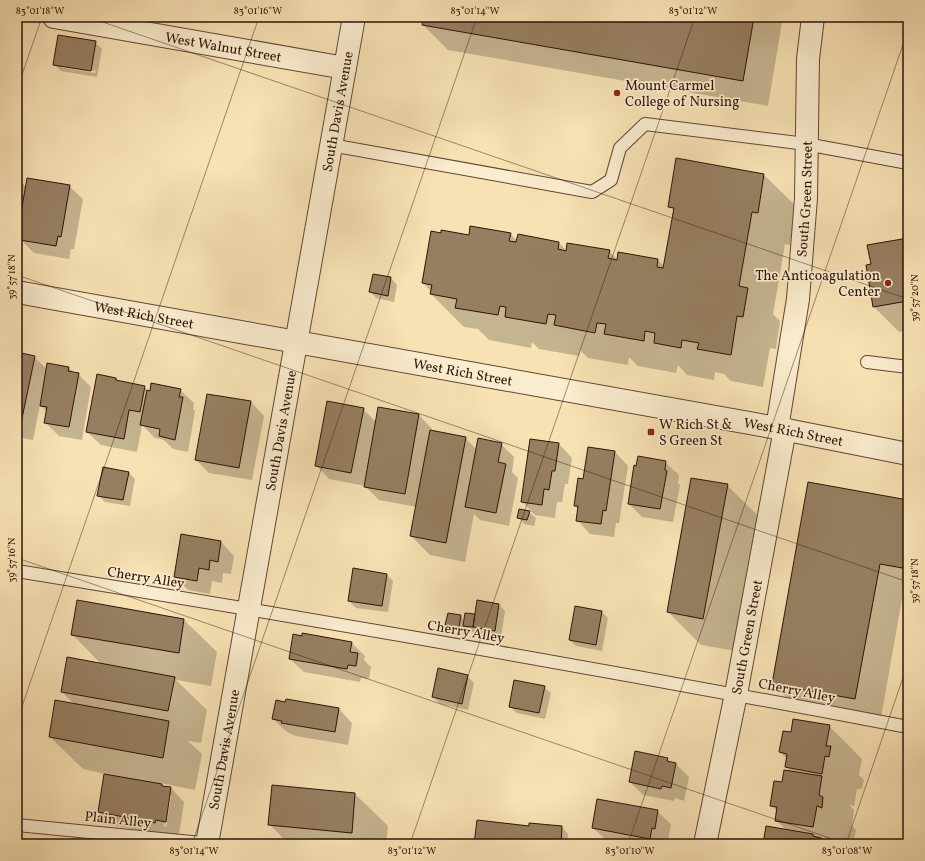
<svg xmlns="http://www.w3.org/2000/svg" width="925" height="861" font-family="Vollkorn,serif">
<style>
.shadow{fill:#0003;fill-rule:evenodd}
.building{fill:#967f61;stroke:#2d1307}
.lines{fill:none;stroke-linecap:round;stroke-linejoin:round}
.service-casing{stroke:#604732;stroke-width:14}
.minor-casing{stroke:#604732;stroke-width:24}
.tertiary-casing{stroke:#604732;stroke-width:24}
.service{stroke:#faecce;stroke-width:12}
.minor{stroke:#faecce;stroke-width:22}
.tertiary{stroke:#faecce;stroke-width:22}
.ticks{fill:none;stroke:#2d1307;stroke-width:1;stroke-opacity:0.45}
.poi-dot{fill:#8f2418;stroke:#faecce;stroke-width:1.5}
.labels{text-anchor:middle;stroke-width:3.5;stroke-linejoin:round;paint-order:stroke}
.street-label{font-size:14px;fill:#2d1307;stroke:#faecce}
.poi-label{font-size:14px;fill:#2d1307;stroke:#faecce;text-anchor:start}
.neatline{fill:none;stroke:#2d1307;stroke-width:1.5}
.ticks-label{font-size:10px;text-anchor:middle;fill:#2d1307}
</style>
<rect width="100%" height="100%" fill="#f7e2b4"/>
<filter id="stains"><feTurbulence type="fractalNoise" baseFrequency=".005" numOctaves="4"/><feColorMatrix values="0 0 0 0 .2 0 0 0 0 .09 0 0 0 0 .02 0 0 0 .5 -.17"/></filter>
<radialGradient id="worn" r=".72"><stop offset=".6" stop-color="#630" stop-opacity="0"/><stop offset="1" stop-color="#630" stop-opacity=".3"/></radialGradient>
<path class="shadow" d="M 424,17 L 783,17 L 768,106 L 448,50 L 423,25 Z
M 95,42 L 102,49 L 97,77 L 61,71 L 54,64 ZM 60,65 L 96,71 L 95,73 L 60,67 Z
M 764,175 L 797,207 L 790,245 L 785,244 L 773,314 L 780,321 L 776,349 L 770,348 L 763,387 L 731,381 L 724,374 L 715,372 L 714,380 L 687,375 L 678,365 L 676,373 L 638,366 L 629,357 L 628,365 L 588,358 L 580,350 L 579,356 L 539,349 L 532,342 L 531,348 L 489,340 L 478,329 L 464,327 L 431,294 L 432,292 L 423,283 L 469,236 L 510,234 L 518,241 L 559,243 L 567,251 L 609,251 L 618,260 L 658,260 L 664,266 L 674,211 L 669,206 Z
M 17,177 L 26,187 L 69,186 L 83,199 L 74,249 L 71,249 L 69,259 L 34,253 L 22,241 L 18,240 L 17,243 Z
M 908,239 L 908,330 L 899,332 L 874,307 L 867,265 L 872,265 Z
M 373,275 L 391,278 L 397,285 L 394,302 L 376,298 L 370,291 Z
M 17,353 L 34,357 L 47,369 L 68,367 L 74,373 L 78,374 L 91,387 L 82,440 L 59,436 L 46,423 L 47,412 L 40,405 L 33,440 L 17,437 Z
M 116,379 L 119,382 L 144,387 L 151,393 L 180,390 L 194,403 L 193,409 L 195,411 L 188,452 L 173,449 L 164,440 L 155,438 L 142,425 L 137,452 L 101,445 L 87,432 Z
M 251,402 L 264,416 L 252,480 L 209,473 L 196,460 Z
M 363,409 L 376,422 L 379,409 L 419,415 L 432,429 L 432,432 L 465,438 L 477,450 L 501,444 L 514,457 L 512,472 L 518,478 L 509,526 L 480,520 L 474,514 L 465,562 L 430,555 L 411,536 L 417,507 L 379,500 L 365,486 L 329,479 L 316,465 Z
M 531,440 L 559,444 L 572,458 L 568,484 L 565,484 L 562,502 L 557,502 L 555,518 L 535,515 L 522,501 Z
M 615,452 L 628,466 L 619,523 L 616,523 L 614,537 L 590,534 L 577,520 L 578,509 L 575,506 L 584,480 Z
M 665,462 L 679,475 L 678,483 L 680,485 L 673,522 L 642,517 L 629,504 Z
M 129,473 L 135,479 L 130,506 L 105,502 L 98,495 Z
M 727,485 L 760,518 L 736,651 L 701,645 L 668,612 Z
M 908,501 L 908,589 L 904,588 L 880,723 L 798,709 L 773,684 Z
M 529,512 L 536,518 L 534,526 L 524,524 L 518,517 Z
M 221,542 L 234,556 L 231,574 L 223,573 L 222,583 L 212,581 L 210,594 L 188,590 L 175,577 Z
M 387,575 L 393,581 L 388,612 L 356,608 L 349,601 Z
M 499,605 L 505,611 L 501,637 L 471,632 L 466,628 L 465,634 L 453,631 L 446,625 L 461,616 L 465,621 Z
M 576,607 L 602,612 L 608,618 L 602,651 L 576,646 L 570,640 Z
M 184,620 L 217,652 L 211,686 L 176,680 L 207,710 L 201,743 L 188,741 L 202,754 L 195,790 L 160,783 L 164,787 L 171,788 L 184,802 L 179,835 L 169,833 L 168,835 L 112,825 L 99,812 L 105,774 L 83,769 L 50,737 L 75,705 L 62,692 L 102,665 L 72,634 ZM 169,796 L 171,796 L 166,827 L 164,827 Z
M 303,637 L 352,643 L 365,656 L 364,660 L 371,667 L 369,679 L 361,678 L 360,682 L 304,672 L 290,659 Z
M 467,676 L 474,683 L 468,710 L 440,704 L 433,697 Z
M 544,687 L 551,693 L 545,719 L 517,713 L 510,707 Z
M 286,701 L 339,709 L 352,723 L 348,745 L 296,736 L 287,732 L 273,719 Z
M 829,726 L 862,759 L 859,775 L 864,780 L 862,789 L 857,789 L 854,806 L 849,805 L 854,810 L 852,826 L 856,830 L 854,840 L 849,838 L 848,844 L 764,844 L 786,830 L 776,820 L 778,812 L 771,805 L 783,783 L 791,772 L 786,767 L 787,759 L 780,752 L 792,734 Z
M 667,759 L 671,763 L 676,764 L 689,777 L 684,801 L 675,798 L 674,801 L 643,795 L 630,782 Z
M 355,794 L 388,826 L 386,844 L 289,844 L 269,824 Z
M 657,811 L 671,824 L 668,841 L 665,841 L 664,844 L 621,844 L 607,841 L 593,828 Z
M 530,824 L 562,827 L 568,834 L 567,844 L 475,844 L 530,827 Z"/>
<path class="building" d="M 423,17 L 754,17 L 743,81 L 422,25 Z
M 58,35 L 96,41 L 91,71 L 53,65 Z
M 676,158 L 764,174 L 758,213 L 752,212 L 739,286 L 748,288 L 743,317 L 737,316 L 731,355 L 697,349 L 699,343 L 682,340 L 681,348 L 654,343 L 655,333 L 645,331 L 644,341 L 604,334 L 606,324 L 597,323 L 595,333 L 554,325 L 556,315 L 548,314 L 546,324 L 505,317 L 506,307 L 500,306 L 498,315 L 455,308 L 457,299 L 430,294 L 432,285 L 422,283 L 431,231 L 441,233 L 441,230 L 469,235 L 470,226 L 511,233 L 509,241 L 516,242 L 518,234 L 559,242 L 558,249 L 566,251 L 567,243 L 610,250 L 608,258 L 617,260 L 618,252 L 658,259 L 657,267 L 663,268 L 674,208 L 668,207 Z
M 27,178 L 70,185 L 61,237 L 58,236 L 56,246 L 20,240 L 22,230 L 18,230 Z
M 908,238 L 908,301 L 873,307 L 866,265 L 871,264 L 867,245 Z
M 373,274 L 391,277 L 388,296 L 369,292 Z
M 17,352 L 35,356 L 20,428 L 17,427 Z
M 47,363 L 69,367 L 68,371 L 79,373 L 69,427 L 44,423 L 47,407 L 40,406 Z
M 97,374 L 116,378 L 116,380 L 145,386 L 140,412 L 129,410 L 124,439 L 86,432 Z
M 151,383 L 181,389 L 179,397 L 183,397 L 175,440 L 159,436 L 160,429 L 140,425 L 147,390 L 150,391 Z
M 207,394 L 251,401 L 239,468 L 195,460 Z
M 327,401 L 364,408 L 351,473 L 315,466 Z
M 378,407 L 419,414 L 405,494 L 364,487 Z
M 430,430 L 466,437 L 446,543 L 410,536 Z
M 478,438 L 502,443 L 498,462 L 506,464 L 496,513 L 465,507 Z
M 530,439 L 559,443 L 555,471 L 552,471 L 549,490 L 544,489 L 542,505 L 521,502 Z
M 588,447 L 615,451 L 606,511 L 603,510 L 601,524 L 576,521 L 578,506 L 574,506 L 578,478 L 583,479 Z
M 638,456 L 666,461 L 665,470 L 667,471 L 660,509 L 628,504 L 634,465 L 636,466 Z
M 103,467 L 129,472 L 123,500 L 97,496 Z
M 691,478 L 728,484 L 703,619 L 667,612 Z
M 808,482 L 908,500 L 908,569 L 880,564 L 855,699 L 772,684 Z
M 519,509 L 530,511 L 527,520 L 517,518 Z
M 181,534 L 221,541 L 218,562 L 210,560 L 209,570 L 199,568 L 197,581 L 174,577 Z
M 353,568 L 387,574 L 382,606 L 348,601 Z
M 77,600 L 184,619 L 179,653 L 71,635 Z
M 477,600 L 499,604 L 495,631 L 473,627 Z
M 575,606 L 602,611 L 596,645 L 569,640 Z
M 448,613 L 461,615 L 459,628 L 445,625 Z
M 465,613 L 475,614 L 473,627 L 463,626 Z
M 302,633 L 352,642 L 350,652 L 358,653 L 356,666 L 348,665 L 347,669 L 289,659 L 293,634 L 302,636 Z
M 67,657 L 175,677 L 168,711 L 61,692 Z
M 438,668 L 468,675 L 462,704 L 432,697 Z
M 514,680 L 545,686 L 539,713 L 509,707 Z
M 286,699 L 339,708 L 335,732 L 281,723 L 282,721 L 272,719 L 276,700 L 285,702 Z
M 55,700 L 169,721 L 163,758 L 49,737 Z
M 793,719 L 830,725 L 826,746 L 831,746 L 829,757 L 825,756 L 822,774 L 785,767 L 787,754 L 779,752 L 783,731 L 791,732 Z
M 635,751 L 668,758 L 667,761 L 676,763 L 671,788 L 662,786 L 661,789 L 629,782 Z
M 784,770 L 822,776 L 819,795 L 823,797 L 822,808 L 817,806 L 813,827 L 775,821 L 777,807 L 770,806 L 774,781 L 782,782 Z
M 104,774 L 162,784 L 162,786 L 171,787 L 166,822 L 156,820 L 155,823 L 98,812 Z
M 272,785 L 355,793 L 352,833 L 268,825 Z
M 597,799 L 658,810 L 655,829 L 652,828 L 650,839 L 592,828 Z
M 477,820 L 529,826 L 529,823 L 562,826 L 561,844 L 474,844 Z
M 766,826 L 813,834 L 813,836 L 821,838 L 820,844 L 763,844 Z"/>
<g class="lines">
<g class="service-casing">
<path id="service" d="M 331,145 L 592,192 L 611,180 L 620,148 L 645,124 L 806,144 L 908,163
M 867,362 L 908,367
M 17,571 C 315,619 612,671 908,727
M 17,825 L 212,844"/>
</g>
<g class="minor-casing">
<g id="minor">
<path id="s1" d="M 54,17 L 345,68"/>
<path id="s2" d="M 777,428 L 798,299 L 806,198 L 808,59 L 813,17"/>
<path id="s3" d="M 705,844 L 736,694 L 785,429"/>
</g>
</g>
<g class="tertiary-casing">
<g id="tertiary">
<path id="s4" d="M 17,292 L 777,428 L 908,454"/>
<path id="s5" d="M 207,844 L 354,17"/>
</g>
</g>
<use href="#service" class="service"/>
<use href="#minor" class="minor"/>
<use href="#tertiary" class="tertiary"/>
</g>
<path class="ticks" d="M 88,17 L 908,299M 17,89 L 42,17M 17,275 L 908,582M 17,558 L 847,844M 17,721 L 259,17M 17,841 L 25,844M 192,844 L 477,17M 410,844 L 695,17M 628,844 L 908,30M 846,844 L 908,663"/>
<g class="poi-dot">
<circle cx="617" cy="93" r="4"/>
<circle cx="888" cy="283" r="4"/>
<rect x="647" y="428" width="8" height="8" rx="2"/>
</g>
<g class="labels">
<g class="street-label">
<text dy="5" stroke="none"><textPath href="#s1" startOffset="172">West Walnut Street</textPath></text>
<text dy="5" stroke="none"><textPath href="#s5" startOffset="744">South Davis Avenue</textPath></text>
<text dy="5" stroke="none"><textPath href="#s2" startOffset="231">South Green Street</textPath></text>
<text dy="5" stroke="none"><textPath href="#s4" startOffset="129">West Rich Street</textPath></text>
<text dy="5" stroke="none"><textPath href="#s4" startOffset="453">West Rich Street</textPath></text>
<text dy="5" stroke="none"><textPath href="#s5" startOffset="420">South Davis Avenue</textPath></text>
<text dy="5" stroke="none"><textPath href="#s4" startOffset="789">West Rich Street</textPath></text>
<text transform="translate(146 577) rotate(9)" y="5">Cherry Alley</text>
<text transform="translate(466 631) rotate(10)" y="5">Cherry Alley</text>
<text dy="5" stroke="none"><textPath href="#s3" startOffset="211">South Green Street</textPath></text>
<text transform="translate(797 690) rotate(11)" y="5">Cherry Alley</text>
<text dy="5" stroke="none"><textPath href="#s5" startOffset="96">South Davis Avenue</textPath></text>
<text transform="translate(118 819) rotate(6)" y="5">Plain Alley</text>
</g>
<g class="poi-label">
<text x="625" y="90">Mount Carmel<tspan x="625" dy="16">College of Nursing</tspan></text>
<text x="880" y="280" text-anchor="end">The Anticoagulation<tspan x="880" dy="16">Center</tspan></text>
<text x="659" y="429">W Rich St &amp;<tspan x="659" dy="16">S Green St</tspan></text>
</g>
</g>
<rect width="925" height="861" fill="none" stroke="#f7e2b4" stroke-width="44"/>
<rect x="22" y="22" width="881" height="817" class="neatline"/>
<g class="ticks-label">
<text x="40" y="14">83°01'18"W</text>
<text x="258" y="14">83°01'16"W</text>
<text x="475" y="14">83°01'14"W</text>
<text x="693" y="14">83°01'12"W</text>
<text transform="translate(11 277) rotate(-90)" y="4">39°57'18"N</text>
<text transform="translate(914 298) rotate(-90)" y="4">39°57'20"N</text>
<text transform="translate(11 560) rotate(-90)" y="4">39°57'16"N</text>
<text transform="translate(914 581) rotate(-90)" y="4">39°57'18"N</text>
<text x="194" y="854">83°01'14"W</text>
<text x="412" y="854">83°01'12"W</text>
<text x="630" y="854">83°01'10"W</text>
<text x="847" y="854">83°01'08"W</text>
</g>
<rect width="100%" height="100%" filter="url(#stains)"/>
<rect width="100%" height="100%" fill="url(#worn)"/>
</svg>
